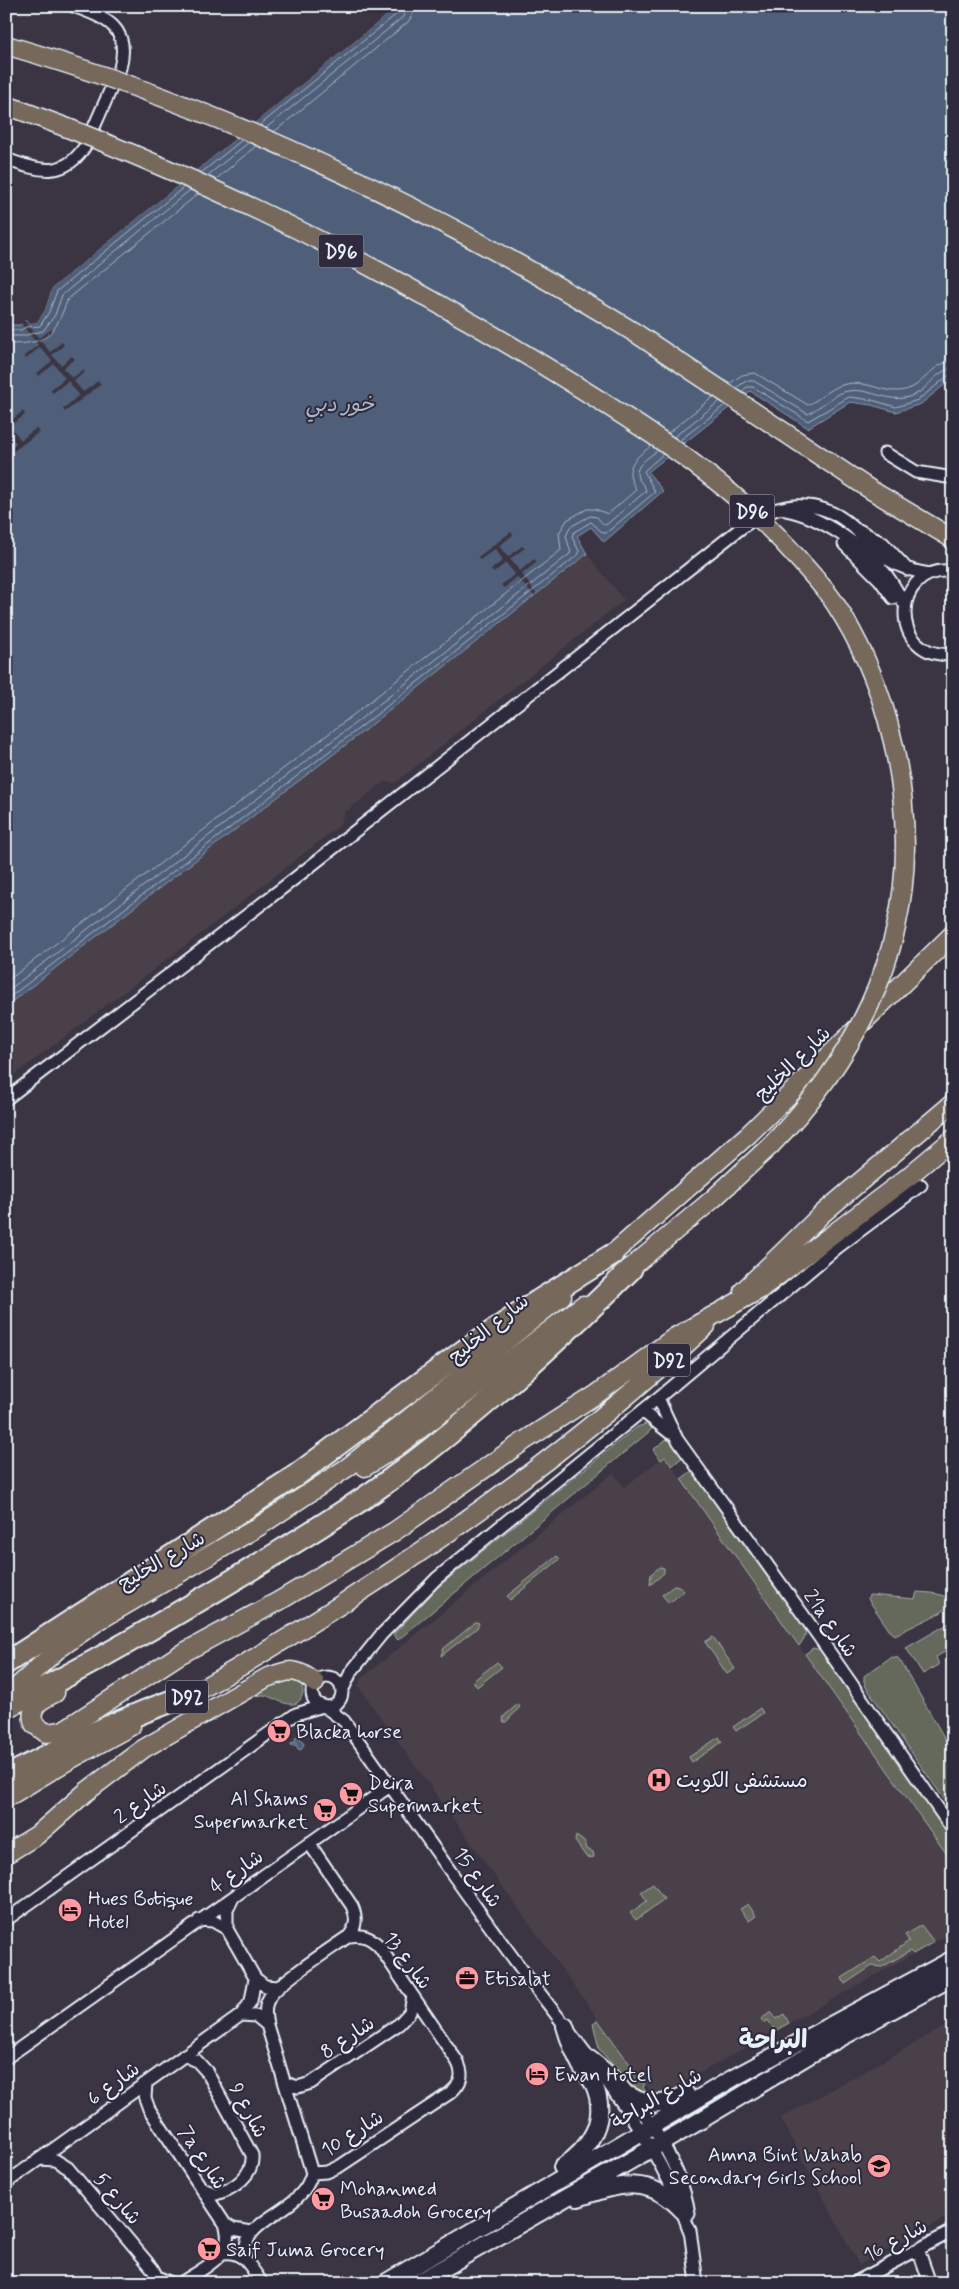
<svg xmlns="http://www.w3.org/2000/svg" width="959" height="2289" font-family="Mynerve,'Playpen Sans Arabic',sans-serif">
<style>
.built{fill:#4a404a}
.green{fill:#65695b;stroke:#a6adaa}
.water{fill:#4f5f79;stroke:#8c99ac}
.pier{fill:#3b3443}
.lines{fill:none;stroke-linecap:round;stroke-linejoin:round}
.shore{stroke:#abb7c5;stroke-width:1}
.street-casing{stroke:#e8f1f8;stroke-width:15}
.secondary-casing{stroke:#e8f1f8;stroke-width:20}
.primary-casing{stroke:#e8f1f8;stroke-width:21}
.highway-casing{stroke:#e8f1f8;stroke-width:25}
.street{stroke:#2f2a3d;stroke-width:11}
.secondary{stroke:#2f2a3d;stroke-width:16}
.primary{stroke:#76695c;stroke-width:18}
.highway{stroke:#76695c;stroke-width:21}
.primary-bridge-casing{stroke:#e8f1f8;stroke-width:21;stroke-linecap:butt}
.primary-bridge{stroke:#76695c;stroke-width:18}
.labels{text-anchor:middle;stroke-width:4;stroke-linejoin:round;paint-order:stroke}
.shield{fill:#2f2a3d;stroke:#b0b5c0;stroke-width:1}
.shield-label{font-size:19px;font-weight:bold;fill:#e8f1f8}
.street-label{font-size:20px;fill:#e8f1f8;stroke:#2f2a3d}
.poi-label{font-size:20px;fill:#e8f1f8;stroke:#2f2a3d;text-anchor:start}
.water-label{font-size:21px;font-style:italic;fill:#abb7c5;stroke:#2f2a3d}
.district-label{font-size:25px;font-weight:bold;fill:#e8f1f8;stroke:#2f2a3d}
</style>
<rect width="100%" height="100%" fill="#3b3443"/>
<filter id="ink" filterUnits="userSpaceOnUse"><feTurbulence type="fractalNoise" baseFrequency=".02" numOctaves="2"/><feDisplacementMap in="SourceGraphic" scale="10" xChannelSelector="R" yChannelSelector="G"/><feConvolveMatrix kernelMatrix="1 2 1 2 8 2 1 2 1" color-interpolation-filters="sRGB"/></filter>
<g filter="url(#ink)">
<path class="built" d="M 587,554 L 624,600 L 395,783 L 384,782 L 344,813 L 340,825 L 198,936 L 6,1081 L 6,1006 L 365,730 Z
M 665,1456 L 953,1863 L 953,1932 L 655,2098 L 358,1686 L 361,1679 L 613,1473 L 624,1487 Z
M 953,2022 L 953,2214 L 859,2265 L 781,2118 Z"/>
<path class="green" d="M 646,1424 L 652,1428 L 650,1431 L 398,1640 L 393,1635 L 438,1587 L 637,1427 Z
M 669,1437 L 684,1456 L 672,1466 L 665,1457 L 661,1460 L 653,1450 Z
M 690,1472 L 695,1472 L 806,1628 L 805,1637 L 799,1646 L 681,1479 Z
M 557,1556 L 560,1559 L 510,1600 L 507,1596 Z
M 660,1567 L 664,1568 L 664,1573 L 650,1585 L 651,1574 Z
M 675,1585 L 679,1586 L 684,1591 L 669,1603 L 662,1595 Z
M 917,1592 C 927,1593 947,1592 951,1603 L 942,1612 L 895,1635 L 889,1630 L 868,1599 L 869,1595 L 915,1599 Z
M 953,1621 L 953,1647 L 936,1657 L 939,1665 L 923,1674 L 906,1648 Z
M 476,1622 L 479,1623 L 477,1628 L 441,1656 L 443,1649 Z
M 713,1637 L 735,1669 L 727,1674 L 705,1642 Z
M 813,1648 L 821,1650 L 953,1835 L 953,1863 L 805,1654 Z
M 891,1657 L 898,1658 L 901,1662 L 953,1753 L 953,1812 L 866,1687 L 864,1681 L 864,1676 Z
M 497,1662 L 502,1667 L 477,1687 L 473,1681 Z
M 278,1677 L 299,1681 C 302,1685 304,1691 302,1696 C 296,1714 274,1697 264,1695 C 258,1695 253,1696 248,1698 Z
M 518,1704 L 520,1707 L 506,1722 L 503,1722 L 504,1716 Z
M 760,1708 L 763,1713 L 736,1731 L 733,1727 Z
M 719,1737 L 722,1742 L 692,1762 L 689,1757 Z
M 576,1836 L 585,1842 L 587,1849 L 593,1852 L 594,1857 L 587,1858 L 575,1841 Z
M 653,1884 L 664,1899 L 636,1920 L 630,1913 L 647,1901 L 641,1892 Z
M 748,1904 L 756,1916 L 749,1921 L 740,1909 Z
M 921,1925 L 934,1942 L 913,1954 L 910,1951 L 882,1967 L 872,1966 L 845,1984 L 842,1978 L 875,1957 L 880,1962 L 909,1941 L 905,1935 Z
M 771,2012 L 776,2019 L 784,2014 L 789,2023 L 775,2031 L 768,2020 L 763,2023 L 761,2019 Z
M 598,2020 L 645,2085 L 643,2087 L 647,2094 L 636,2092 L 599,2049 L 593,2023 Z
M 784,2057 L 786,2059 L 736,2090 L 735,2089 Z"/>
<path class="water" d="M 398,6 L 953,6 L 953,378 L 921,404 L 896,412 L 871,405 L 850,402 L 808,428 L 750,391 L 648,472 L 663,491 L 604,542 L 591,527 L 577,536 L 587,554 L 365,730 L 6,1006 L 6,325 L 20,325 L 26,320 L 31,323 L 37,322 L 45,310 L 52,288 Z
M 299,1736 L 304,1744 L 301,1750 L 298,1749 L 296,1745 L 293,1746 L 291,1745 L 292,1742 L 296,1743 L 295,1738 Z"/>
<path class="pier" d="M 394,6 L 398,6 L 52,288 L 45,310 L 37,322 L 31,323 L 26,320 L 27,318 L 35,320 L 42,309 L 50,286 Z
M 23,319 L 39,338 L 52,329 L 53,331 L 41,341 L 50,352 L 62,342 L 64,345 L 52,355 L 61,365 L 72,356 L 75,359 L 63,368 L 72,378 L 83,370 L 85,372 L 74,381 L 83,392 L 98,381 L 101,384 L 65,412 L 63,409 L 79,395 L 68,381 L 53,393 L 50,390 L 65,378 L 54,364 L 39,376 L 37,373 L 52,361 L 40,347 L 26,359 L 24,356 L 38,345 L 20,322 Z
M 23,411 L 25,415 L 10,426 L 21,440 L 36,428 L 39,432 L 6,457 L 6,451 L 16,443 L 6,430 L 6,421 L 8,423 Z
M 511,532 L 513,535 L 499,546 L 508,557 L 522,546 L 525,548 L 510,559 L 520,571 L 534,559 L 537,562 L 522,574 L 536,594 L 534,596 L 517,577 L 504,588 L 501,585 L 515,574 L 506,563 L 493,573 L 491,570 L 503,560 L 495,549 L 480,560 L 478,557 Z"/>
<g class="lines">
<path class="shore" d="M 260,125 L 399,12 L 401,6
M 266,128 L 403,17 L 407,6
M 274,132 L 408,22 L 413,14 L 415,6
M 201,173 L 242,140
M 207,176 L 249,142
M 215,180 L 256,146
M 6,330 L 21,330 L 26,327 L 40,326 L 49,312 L 57,291 L 184,187
M 6,336 L 22,336 L 43,331 L 55,315 L 62,295 L 190,190
M 6,344 C 49,344 53,337 68,299 L 198,194
M 729,384 L 742,375 L 755,373 L 808,405 C 820,399 833,386 846,384 C 868,379 888,398 911,388 C 926,381 934,362 953,361
M 736,388 L 746,381 L 754,381 L 808,414 C 819,408 837,392 848,391 C 872,387 891,407 916,394 C 929,388 937,369 953,369
M 741,392 L 747,387 L 753,387 L 808,421 L 849,397 L 872,400 L 896,407 L 918,400 L 948,376 L 953,375
M 668,433 L 713,397
M 674,437 L 720,401
M 679,441 L 725,405
M 6,982 L 353,715 L 561,550 L 559,533 L 567,520 L 587,509 L 595,509 L 608,514 L 636,490 C 635,486 632,483 631,479 C 626,463 641,454 651,446
M 6,992 L 358,721 L 571,553 L 566,536 L 570,527 L 590,516 L 597,517 L 604,525 L 607,524 L 646,491 C 645,486 641,483 638,478 C 633,465 650,457 658,450
M 6,1000 L 362,726 L 579,554 L 579,551 L 572,537 L 574,532 L 591,522 L 603,533 L 606,533 L 655,492 L 644,471 L 663,454"/>
<g class="street-casing">
<path id="street" d="M 6,159 C 40,172 66,179 87,143 L 120,68 C 131,27 106,18 73,6
M 885,453 L 916,472 L 953,478
M 786,510 C 819,516 864,546 884,572 C 893,582 898,594 905,605
M 859,530 L 883,543 L 908,570
M 844,544 L 880,580 L 893,598
M 953,571 C 889,565 889,661 953,654
M 6,1099 L 289,883 L 741,528 C 776,502 818,495 853,527 C 858,531 862,537 866,541 C 885,561 903,570 930,574
M 658,1398 L 677,1439 L 819,1637 L 953,1830
M 642,1411 L 670,1433
M312 1692a15 15 0 1 1 30 0a15 15 0 1 1-30 0Z
M 342,1691 L 351,1672 L 381,1635 L 437,1578 L 658,1398 L 838,1247 L 921,1185
M 324,1706 L 344,1721 C 406,1807 465,1895 529,1979 C 589,2059 660,2139 691,2236
M 309,1843 L 352,1906 C 357,1917 357,1926 349,1936 C 332,1948 277,1983 269,1998 C 264,2006 265,2016 267,2025 L 312,2173
M 233,1898 L 227,1910 L 227,1929 L 255,1978 L 265,1986 L 278,1987
M 6,1920 L 296,1714 L 323,1706
M 199,1920 L 213,1921 L 227,1929
M 241,2015 L 256,2016 L 267,2025
M 184,2055 L 197,2061 L 207,2072 L 252,2155 C 254,2175 234,2189 216,2194 L 202,2189
M 591,2057 C 633,2087 682,2163 689,2214
M 6,2058 L 390,1786
M 146,2083 L 145,2098 L 149,2109 L 225,2224 L 233,2229 L 251,2232
M 285,2083 L 298,2087 L 311,2083 L 399,2024 L 410,2012 L 413,1996
M 39,2159 L 55,2160 L 68,2168 L 152,2268 L 157,2277 L 158,2283
M 312,2173 L 327,2172 L 340,2166 L 450,2093 C 462,2083 464,2074 457,2061 L 379,1946 C 370,1937 362,1934 349,1936
M 6,2183 L 241,2015 L 251,2001 L 255,1978
M 690,2230 L 697,2283
M 918,2249 L 930,2283
M 223,2253 C 244,2250 251,2268 262,2283
M 245,2258 C 240,2216 302,2215 312,2173
M 157,2277 L 171,2283
M 181,2283 C 203,2268 237,2255 225,2224
M 854,2283 L 953,2231"/>
</g>
<g class="secondary-casing">
<path id="secondary" d="M 631,2096 C 650,2108 667,2104 686,2094
M 562,2167 C 590,2149 609,2119 594,2085 C 590,2078 585,2072 581,2066 C 574,2053 569,2040 565,2026
M 578,2198 C 620,2184 649,2174 683,2211
M 385,2283 L 735,2077 L 953,1959
M 417,2283 L 691,2126 L 811,2054 L 953,1977"/>
</g>
<g class="primary-casing">
<path id="primary" d="M 637,334 L 871,490 L 953,539
M 601,1264 L 749,1134 L 953,934
M 621,1276 L 713,1199 L 770,1146
M 743,1291 L 822,1214 L 953,1103
M 365,1467 L 395,1448 L 583,1305
M 55,1693 C 41,1700 28,1706 34,1724 L 46,1733 L 62,1731 L 179,1655 L 279,1601 L 395,1531 L 524,1441 L 597,1394 L 675,1337 L 759,1290 L 904,1180 L 953,1139
M 6,1697 L 57,1650 L 98,1621 L 258,1527 L 348,1467 L 562,1296
M 181,1700 C 235,1671 288,1638 340,1605 C 470,1522 593,1431 706,1326
M 6,1798 L 62,1764 L 131,1726
M 6,1854 L 37,1835 L 86,1792 L 143,1749 L 266,1678 C 288,1670 296,1666 315,1683"/>
</g>
<g class="highway-casing">
<path id="highway" d="M 6,1663 L 294,1477 L 465,1350 L 538,1301 L 612,1255
M 6,1707 C 88,1667 167,1620 245,1573 C 298,1540 353,1508 403,1470 C 484,1409 559,1340 631,1269
M 6,1777 C 67,1745 127,1715 193,1694"/>
</g>
<use href="#street" class="street"/>
<use href="#secondary" class="secondary"/>
<use href="#primary" class="primary"/>
<use href="#highway" class="highway"/>
<g class="primary-bridge-casing">
<path id="primary-bridge" d="M 6,45 C 229,110 440,212 637,334
M 6,105 C 204,176 394,272 572,383 C 656,435 737,487 801,562 C 813,576 826,589 836,605 C 882,676 904,760 905,844 C 906,961 850,1065 770,1146"/>
</g>
<use href="#primary-bridge" class="primary-bridge"/>
</g>
</g>
<defs>
<g id="supermarket-disc" transform="scale(1.25)"><circle r="9.5" fill="#ff9aa2" stroke="#2f2a3d"/><path d="M-6-5.5h2.5l.6 2H6L4.5 2H-2.5L-4.4-4H-6ZM-1.5 3.2a1.3 1.3 0 1 0 .1 0ZM3 3.2a1.3 1.3 0 1 0 .1 0Z" fill="#111"/></g>
<g id="hospital-disc" transform="scale(1.25)"><circle r="9.5" fill="#ff9aa2" stroke="#2f2a3d"/><path d="M-5-5h3v3.5h4V-5h3V5h-3V1.5h-4V5h-3Z" fill="#111"/></g>
<g id="hotel-disc" transform="scale(1.25)"><circle r="9.5" fill="#ff9aa2" stroke="#2f2a3d"/><path d="M-6-4.5h1.5V1H6V5H4.5V3h-9V5H-6ZM-4 0a1.8 1.8 0 1 1 3.6 0ZM.5 0V-2.5h3Q6-2.5 6 0Z" fill="#111"/></g>
<g id="office-disc" transform="scale(1.25)"><circle r="9.5" fill="#ff9aa2" stroke="#2f2a3d"/><path d="M-6-3h4V-5.5h4V-3h4V5H-6ZM-1-4.5V-3h2v-1.5ZM-6 0V1H6V0Z" fill="#111"/></g>
<g id="school-disc" transform="scale(1.25)"><circle r="9.5" fill="#ff9aa2" stroke="#2f2a3d"/><path d="M0-5L7-2L0 1L-7-2ZM-4 1L0 2.5L4 1V4Q0 6-4 4Z" fill="#111"/></g>
</defs>
<g fill-rule="evenodd">
<use href="#supermarket-disc" x="279" y="1731"/>
<use href="#hospital-disc" x="659" y="1780"/>
<use href="#supermarket-disc" x="351" y="1794"/>
<use href="#supermarket-disc" x="325" y="1810"/>
<use href="#hotel-disc" x="70" y="1910"/>
<use href="#office-disc" x="467" y="1978"/>
<use href="#hotel-disc" x="537" y="2074"/>
<use href="#school-disc" x="879" y="2166"/>
<use href="#supermarket-disc" x="323" y="2199"/>
<use href="#supermarket-disc" x="209" y="2249"/>
</g>
<g class="labels">
<g class="shield">
<rect x="318.5" y="234.5" width="45" height="33" rx="4"/>
<rect x="729.5" y="494.5" width="45" height="33" rx="4"/>
<rect x="648" y="1343.5" width="42" height="33" rx="4"/>
<rect x="166" y="1680.5" width="42" height="33" rx="4"/>
</g>
<g class="shield-label">
<text x="341" y="258">D96</text>
<text x="752" y="518">D96</text>
<text x="669" y="1367">D92</text>
<text x="187" y="1704">D92</text>
</g>
<g class="street-label">
<text transform="translate(792 1063) rotate(-44)" y="7">شارع الخليج</text>
<text transform="translate(488 1328) rotate(-39)" y="7">شارع الخليج</text>
<text transform="translate(161 1560) rotate(-30)" y="7">شارع الخليج</text>
<text transform="translate(831 1623) rotate(55)" y="7">21a شارع</text>
<text transform="translate(140 1802) rotate(-35)" y="7">شارع 2</text>
<text transform="translate(236 1871) rotate(-35)" y="7">شارع 4</text>
<text transform="translate(478 1877) rotate(55)" y="7">شارع 15</text>
<text transform="translate(408 1960) rotate(53)" y="7">شارع 13</text>
<text transform="translate(347 2037) rotate(-34)" y="7">شارع 8</text>
<text transform="translate(113 2083) rotate(-36)" y="7">شارع 6</text>
<text transform="translate(656 2098) rotate(-30)" y="7">شارع البراحة</text>
<text transform="translate(249 2110) rotate(62)" y="7">شارع 9</text>
<text transform="translate(352 2133) rotate(-32)" y="7">شارع 10</text>
<text transform="translate(203 2157) rotate(57)" y="7">7a شارع</text>
<text transform="translate(118 2198) rotate(50)" y="7">شارع 5</text>
<text transform="translate(895 2240) rotate(-28)" y="7">شارع 16</text>
</g>
<g class="poi-label">
<text x="296" y="1738">Blacka horse</text>
<text x="676" y="1787">مستشفى الكويت</text>
<text x="368" y="1789">Deira<tspan x="368" dy="23">Supermarket</tspan></text>
<text x="308" y="1805" text-anchor="end">Al Shams<tspan x="308" dy="23">Supermarket</tspan></text>
<text x="88" y="1905">Hues Botique<tspan x="88" dy="23">Hotel</tspan></text>
<text x="484" y="1985">Etisalat</text>
<text x="554" y="2081">Ewan Hotel</text>
<text x="862" y="2161" text-anchor="end">Amna Bint Wahab<tspan x="862" dy="23">Secondary Girls School</tspan></text>
<text x="340" y="2195">Mohanmed<tspan x="340" dy="23">Busaadoh Grocery</tspan></text>
<text x="226" y="2256">Saif Juma Grocery</text>
</g>
<g class="water-label">
<text x="340" y="411">خور دبي</text>
</g>
<g class="district-label">
<text x="773" y="2048">البراحة</text>
</g>
</g>
<rect width="959" height="2289" fill="none" stroke="#2f2a3d" stroke-width="25"/>
<rect x="12" y="12" width="934" height="2264" fill="none" stroke="#e8f1f8" stroke-width="2" filter="url(#ink)"/>
</svg>
